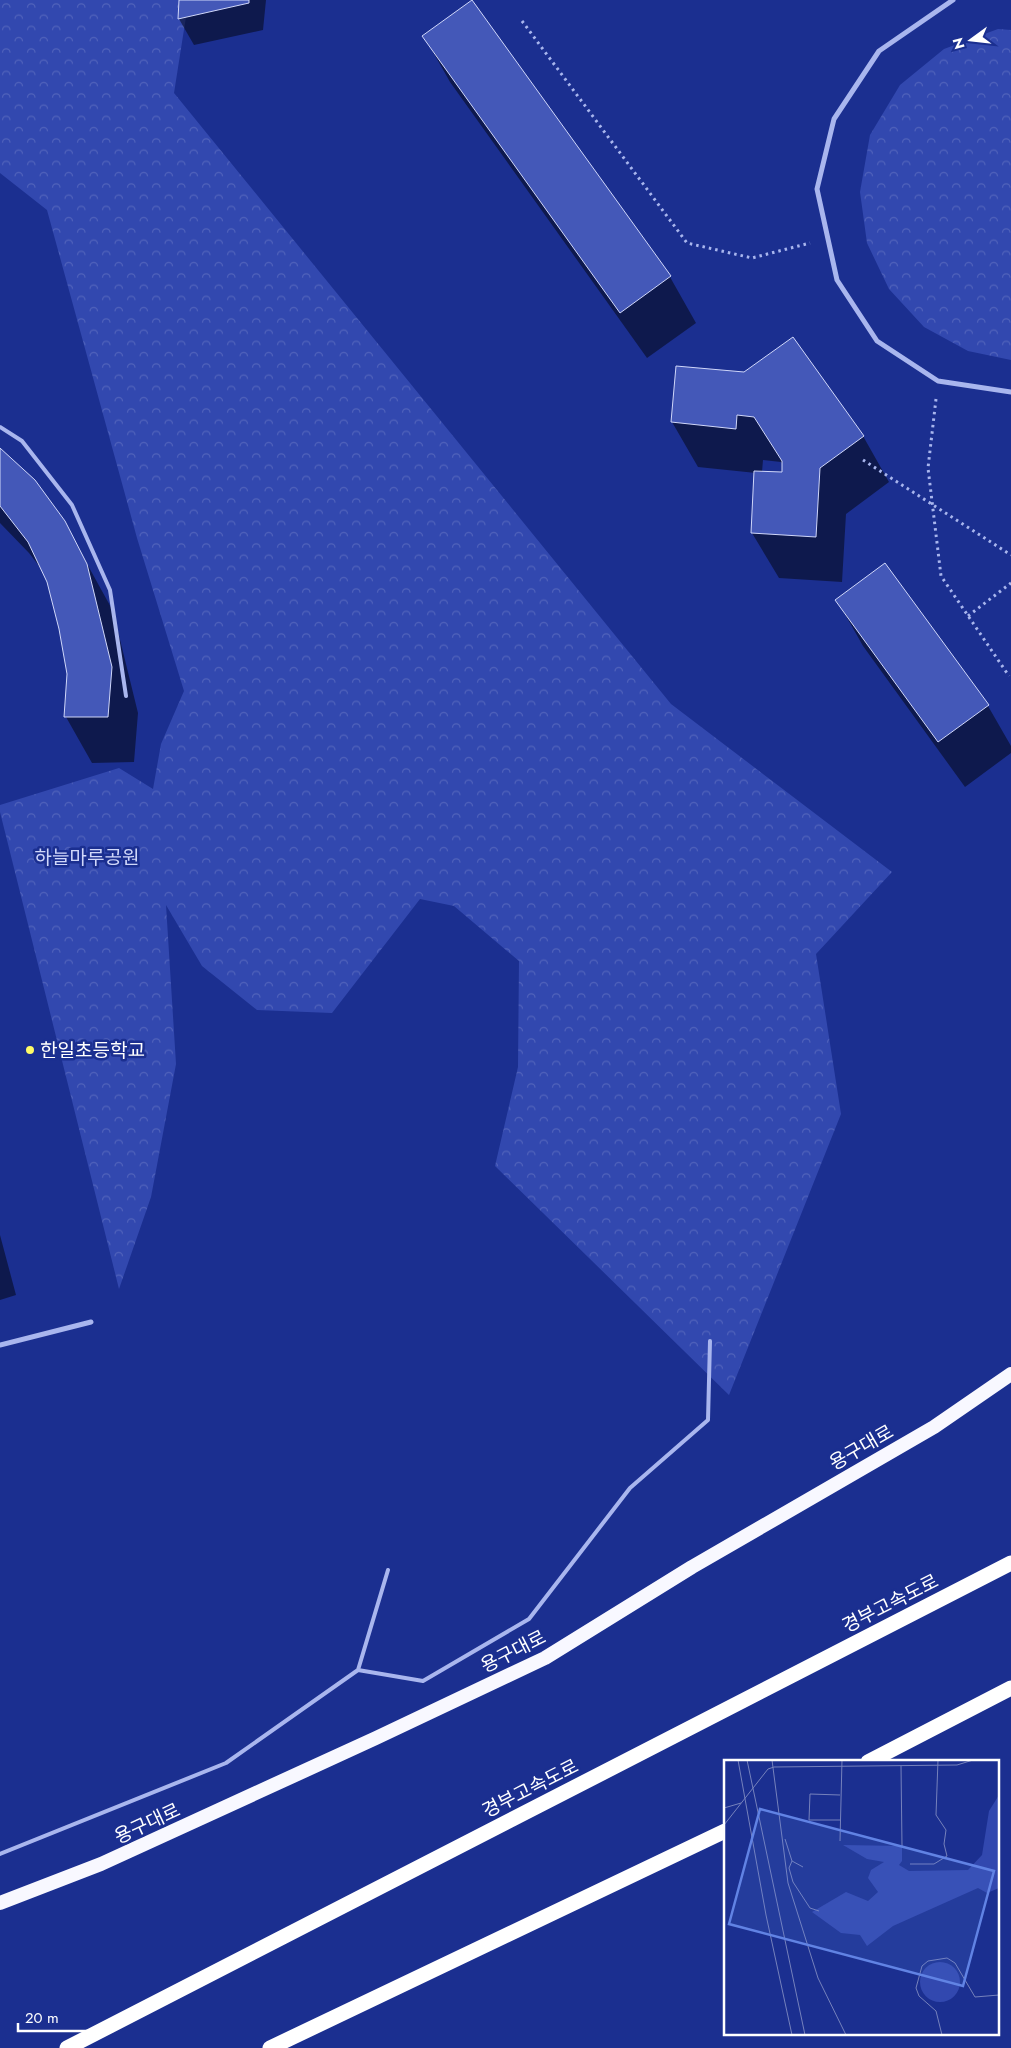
<svg xmlns="http://www.w3.org/2000/svg" width="1011" height="2048" font-family="Jost,'Noto Sans KR',sans-serif">
<style>
.forest{fill:url(#forest-crowns)}
.shadow{fill:#0007;fill-rule:evenodd}
.building{fill:#4458b8;stroke:#d0d7fa}
.lines{fill:none;stroke-linecap:round;stroke-linejoin:round}
.path{stroke:#a9b6ee;stroke-width:3;stroke-dasharray:2.5 4;stroke-linecap:butt}
.service{stroke:#a9b6ee;stroke-width:4}
.minor{stroke:#a9b6ee;stroke-width:5}
.trunk{stroke:#f8f8ff;stroke-width:14}
.motorway{stroke:#fff;stroke-width:15}
.poi-dot{fill:#fffc67;stroke:#1b2f90;stroke-width:2}
.labels{text-anchor:middle;stroke-width:5;stroke-linejoin:round;paint-order:stroke}
.park-label{font-size:19px;fill:#d0d7fa;stroke:#1b2f90}
.poi-label{font-size:19px;fill:#fff;stroke:#1b2f90;text-anchor:start}
.street-label{font-size:19px;fill:#fff;stroke:#1b2f90}
.inset-road{fill:none;stroke:#7682bc;stroke-width:1}
.view{fill:#6183e4;fill-opacity:0.15;stroke:#6183e4;stroke-width:2.5}
.inset-edge{fill:none;stroke:#fff;stroke-width:2.5}
</style>
<defs>
<pattern id="forest-crowns" width="20" height="18" patternUnits="userSpaceOnUse" patternTransform="scale(1.25)"><rect width="20" height="18" fill="#3248af"/><path d="M2 6a3 3 0 1 1 6 0M12 15a3 3 0 1 1 6 0" fill="none" stroke="#5163bb"/></pattern>
</defs>
<rect width="100%" height="100%" fill="#1b2f90"/>
<path class="forest" d="M 0,0 L 186,0 L 188,4 L 174,93 L 671,704 L 892,872 L 816,954 L 841,1114 L 729,1395 L 495,1166 L 518,1067 L 519,961 L 454,906 L 420,899 L 332,1013 L 257,1010 L 202,966 L 166,905 L 176,1064 L 151,1197 L 119,1289 L 0,812 L 0,805 L 119,768 L 153,789 L 161,744 L 184,691 L 137,538 L 47,210 L 0,173 Z
M 998,29 L 1011,30 L 1011,360 L 968,351 L 924,327 L 889,289 L 867,243 L 860,192 L 870,135 L 900,85 L 944,49 Z"/>
<path class="shadow" d="M 180,0 L 266,0 L 263,30 L 194,45 L 179,19 Z
M 472,2 L 670,277 L 696,323 L 647,358 L 450,82 L 424,36 Z
M 678,367 L 863,436 L 889,482 L 846,514 L 842,582 L 779,578 L 752,533 L 756,473 L 698,467 L 672,422 ZM 763,460 L 781,462 L 783,465 L 783,474 L 762,472 Z
M 0,450 L 64,522 L 113,611 L 138,713 L 134,762 L 92,763 L 66,717 L 68,674 L 60,628 L 48,582 L 43,571 L 29,553 L 0,523 Z
M 837,600 L 988,706 L 1011,746 L 1011,753 L 965,787 L 863,646 Z
M 0,1235 L 16,1295 L 0,1300 Z"/>
<path class="building" d="M 179,0 L 249,0 L 249,3 L 178,19 Z
M 472,0 L 671,276 L 620,313 L 422,36 Z
M 793,337 L 864,436 L 820,468 L 816,537 L 751,533 L 754,471 L 782,472 L 782,461 L 754,417 L 737,415 L 736,429 L 671,422 L 676,366 L 744,372 Z
M 0,448 L 35,480 L 65,521 L 87,564 L 112,667 L 108,717 L 64,717 L 67,674 L 59,629 L 47,582 L 28,542 L 0,506 Z
M 885,563 L 989,705 L 938,742 L 835,600 Z"/>
<g class="lines">
<path class="path" d="M 522,21 L 687,243 L 752,258 L 810,243
M 936,399 L 928,468 L 941,576 L 1009,676
M 863,460 L 1011,555
M 968,616 L 1011,583"/>
<path class="service" d="M 0,427 L 22,441 L 72,505 L 110,590 L 126,696
M 358,1670 L 423,1681 L 529,1619 L 630,1488 L 708,1420 L 710,1341
M 0,1854 L 226,1763 L 358,1670 L 388,1570"/>
<path class="minor" d="M 953,0 L 879,51 L 834,119 L 817,189 L 837,280 L 877,341 L 938,381 L 1011,392
M 0,1345 L 91,1322"/>
<path class="trunk" d="M 0,1903 L 101,1864 L 376,1738 L 545,1658 L 692,1567 L 934,1427 L 1011,1374"/>
<path class="motorway" d="M 868,1762 L 1011,1688
M 67,2048 L 1011,1563
M 270,2048 L 725,1831"/>
</g>
<circle class="poi-dot" cx="30" cy="1050" r="5"/>
<g class="labels">
<g class="park-label">
<text x="87" y="864">하늘마루공원</text>
</g>
<g class="poi-label">
<text x="40" y="1057">한일초등학교</text>
</g>
<g class="street-label">
<text transform="translate(861 1447) rotate(-30)" y="7">용구대로</text>
<text transform="translate(890 1603) rotate(-27)" y="7">경부고속도로</text>
<text transform="translate(513 1651) rotate(-27)" y="7">용구대로</text>
<text transform="translate(530 1788) rotate(-27)" y="7">경부고속도로</text>
<text transform="translate(147 1823) rotate(-25)" y="7">용구대로</text>
</g>
</g>
<g transform="translate(724 1760)">
<rect width="275" height="275" fill="#1b2f90"/>
<path d="M 275,35 L 275,128 L 263,133 L 254,128 L 169,166 L 143,186 L 136,175 L 117,173 L 88,152 L 122,132 L 144,141 L 154,132 L 144,118 L 147,110 L 160,102 L 143,99 L 119,85 L 178,86 L 178,101 L 175,105 L 185,111 L 244,110 L 258,95 L 265,51 ZM196 222a20 20 0 1 1 40 0a20 20 0 1 1-40 0Z" fill="#3248af"/>
<path class="inset-road" d="M 14,0 L 42,155 L 68,275M 23,0 L 81,275M 48,0 L 64,123 L 94,218 L 122,275M 177,6 L 178,86M 50,7 L 233,5 L 249,0M 0,48 L 17,43M 116,60 L 85,60 L 86,34 L 116,35M 0,65 L 44,9 L 50,7M 61,79 L 68,101 L 79,107M 116,81 L 118,0M 68,101 L 65,108 L 69,122 L 86,148 L 95,151M 186,104 L 210,104 L 223,96 L 220,84 L 222,70 L 212,55 L 214,0M 218,275 L 212,251 L 195,236 L 192,228 L 198,206 L 204,201 L 223,198 L 231,203 L 251,237 L 275,235"/>
<path class="view" d="M 36,49 L 270,111 L 239,226 L 5,164 Z"/>
<rect width="275" height="275" class="inset-edge"/>
</g>
<g transform="translate(971 40) rotate(255)" stroke="#1b2f90" stroke-width="4" paint-order="stroke">
<path d="M0-4L9 19L0 12L-9 19Z" fill="#ffffff"/>
<text y="-8" font-size="14" font-weight="bold" text-anchor="middle" fill="#ffffff">N</text>
</g>
<path d="M18 2023v8h94v-8" fill="none" stroke="#ffffff" stroke-width="2.5"/>
<text x="25" y="2023" font-size="15" fill="#ffffff" stroke="#1b2f90" stroke-width="4" paint-order="stroke">20 m</text>
</svg>
